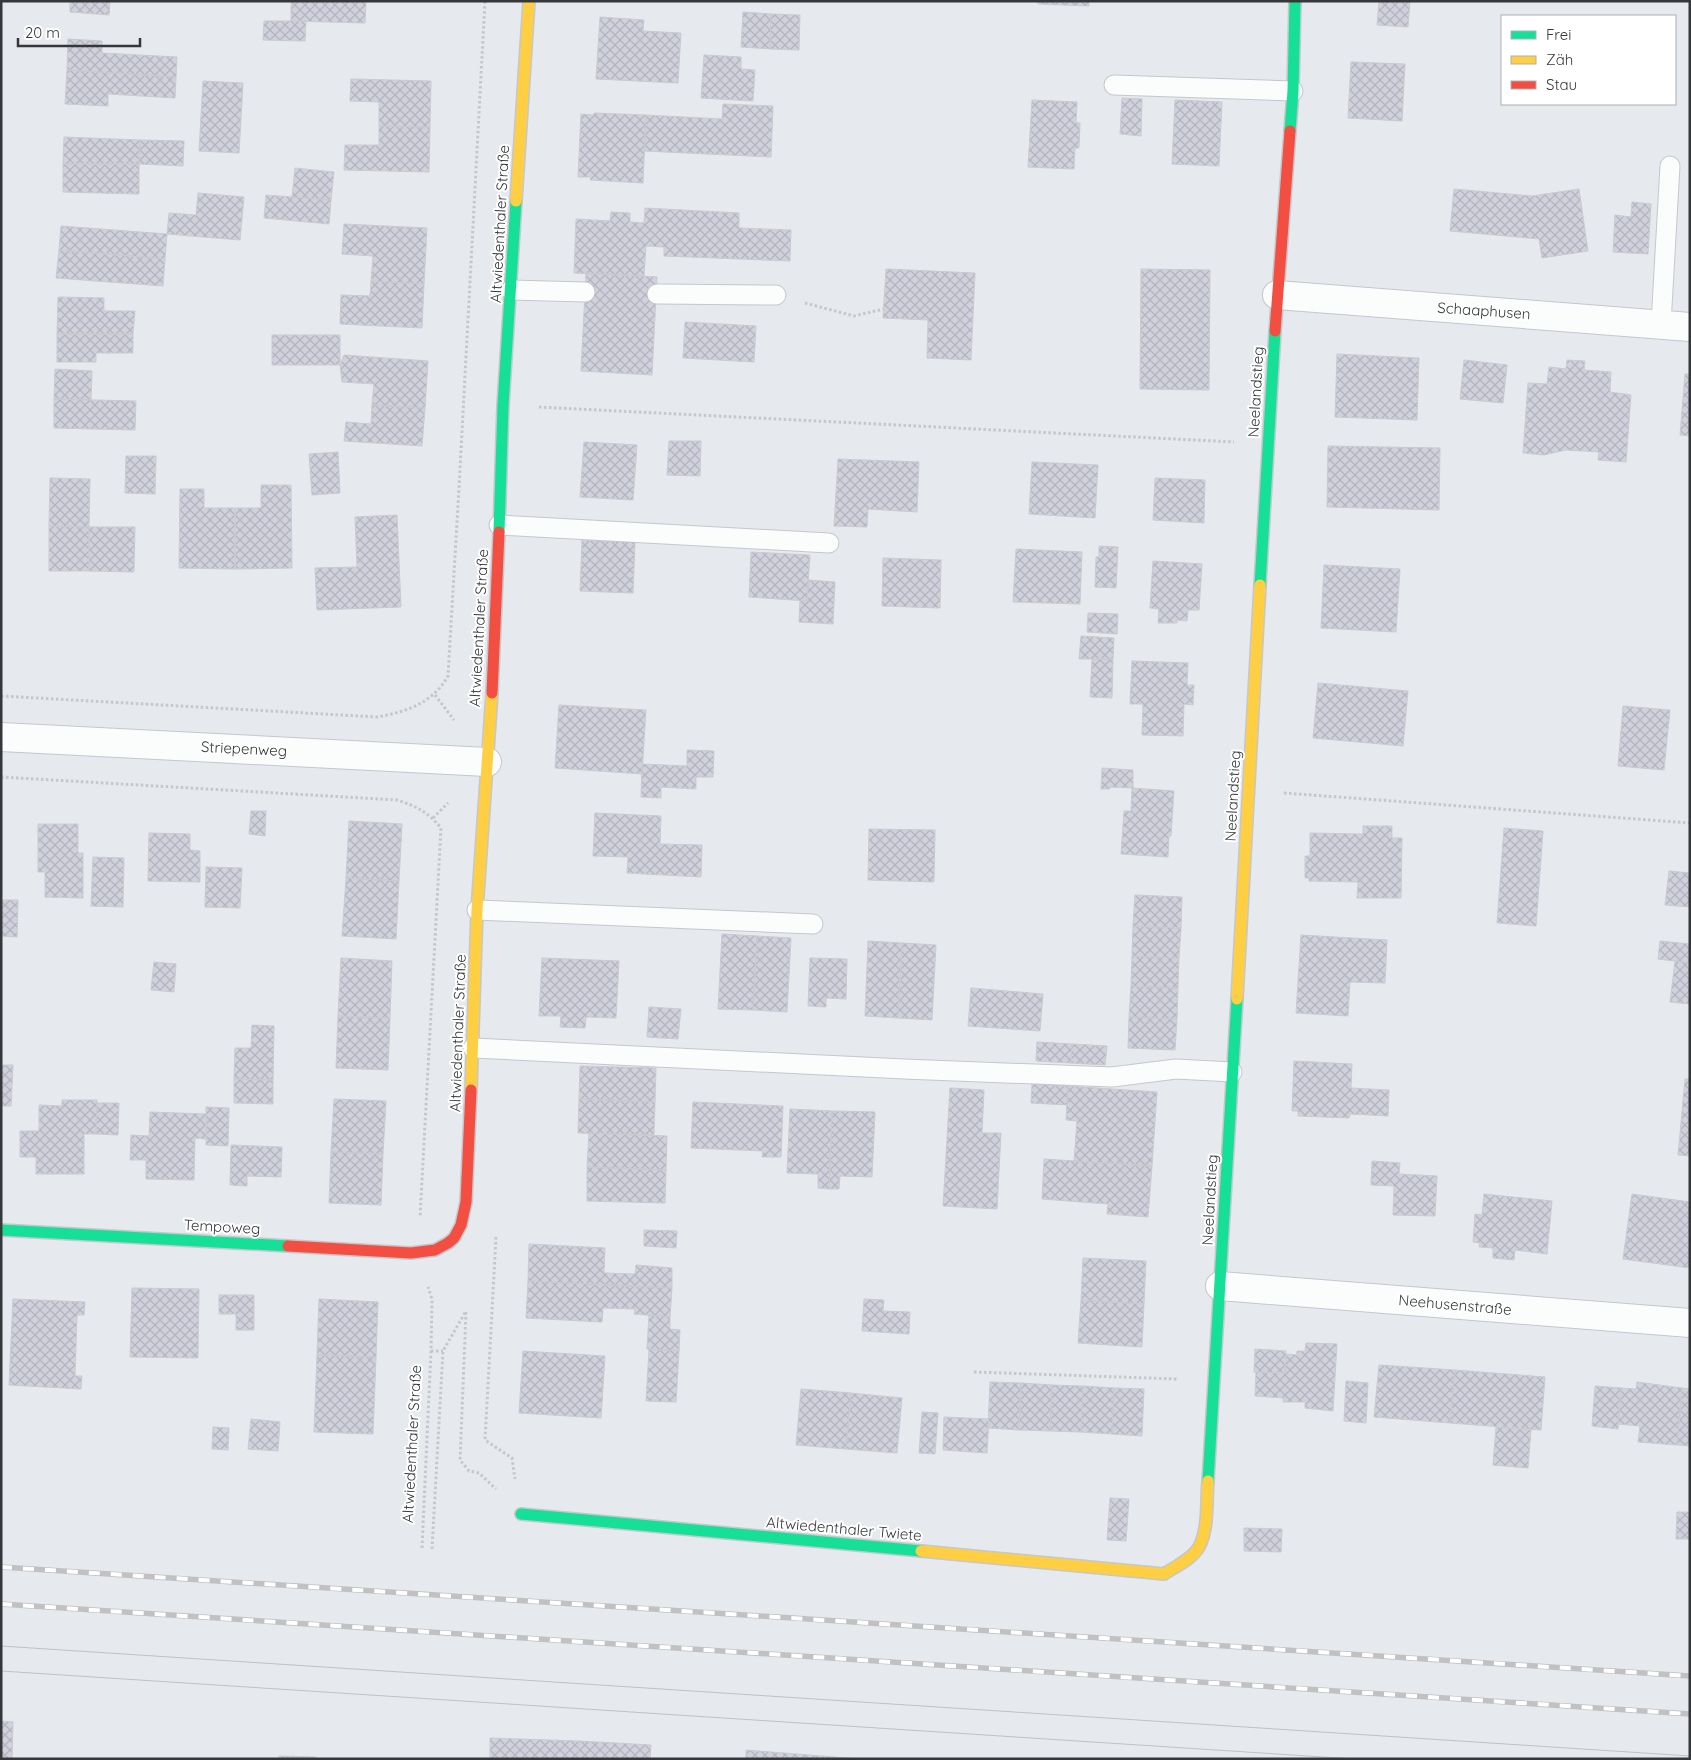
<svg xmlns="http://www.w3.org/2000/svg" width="1691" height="1760" font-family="Quicksand,sans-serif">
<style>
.building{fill:url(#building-cross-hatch);stroke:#cacbcf}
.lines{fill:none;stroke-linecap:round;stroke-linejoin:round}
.lane-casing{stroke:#c5c7cb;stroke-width:21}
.street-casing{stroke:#c5c7cb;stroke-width:30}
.fast-casing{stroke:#c5c7cb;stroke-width:14}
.slow-casing{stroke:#c5c7cb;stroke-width:14}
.jam-casing{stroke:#c5c7cb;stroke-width:14}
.path{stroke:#c6c7ca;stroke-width:3;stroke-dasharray:2.5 2.5;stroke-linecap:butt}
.lane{stroke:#fbfcfc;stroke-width:19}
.street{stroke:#fbfcfc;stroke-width:28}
.fast{stroke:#16e098;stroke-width:11}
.slow{stroke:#ffcf43;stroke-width:11}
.jam{stroke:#f24e42;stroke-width:11}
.tram{stroke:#c1c1c3;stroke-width:1}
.rail-casing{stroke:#c1c1c3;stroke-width:5.5}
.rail{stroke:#fff;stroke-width:4;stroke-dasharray:11;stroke-linecap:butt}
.labels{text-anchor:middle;stroke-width:4;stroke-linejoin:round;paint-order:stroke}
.street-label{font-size:15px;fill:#35373b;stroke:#fff}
</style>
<defs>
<pattern id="building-cross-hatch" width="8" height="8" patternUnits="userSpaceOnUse" patternTransform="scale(1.25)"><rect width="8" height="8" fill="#d0d1dc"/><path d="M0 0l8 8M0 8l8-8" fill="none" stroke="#b3b4be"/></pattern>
</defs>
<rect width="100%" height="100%" fill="#e6e9ee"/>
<path class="building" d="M 70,1 L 110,1 L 109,15 L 70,12 Z
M 291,1 L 366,1 L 365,23 L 291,21 Z
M 1038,1 L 1089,1 L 1089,6 L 1038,4 Z
M 1379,1 L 1410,1 L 1408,27 L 1377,25 Z
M 743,12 L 771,14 L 770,49 L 741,47 Z
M 771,14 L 800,15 L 799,50 L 770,49 Z
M 600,17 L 644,20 L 643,31 L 681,33 L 678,83 L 596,79 Z
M 264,21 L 306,21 L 305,41 L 263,40 Z
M 68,39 L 102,41 L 102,53 L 177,57 L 176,77 L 67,70 Z
M 704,55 L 741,57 L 741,69 L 755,70 L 753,101 L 701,98 Z
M 1351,62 L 1405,64 L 1402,121 L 1348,118 Z
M 67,70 L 176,77 L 175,98 L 108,94 L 108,106 L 65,104 Z
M 351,79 L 431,81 L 430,127 L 379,126 L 379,102 L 350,101 Z
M 203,81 L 243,83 L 239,153 L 199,151 Z
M 1122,98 L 1142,99 L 1141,136 L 1120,134 Z
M 1032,100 L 1077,102 L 1076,123 L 1080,123 L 1079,148 L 1075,148 L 1074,169 L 1028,167 Z
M 1175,100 L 1222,102 L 1219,166 L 1172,164 Z
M 723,104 L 773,106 L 771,157 L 644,151 L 646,115 L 722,119 Z
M 594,113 L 646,115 L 643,183 L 590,180 L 591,177 L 578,177 L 581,114 L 594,115 Z
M 379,126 L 430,127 L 429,172 L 344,170 L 345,145 L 379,145 Z
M 64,137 L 140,140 L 139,164 L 63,164 Z
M 140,140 L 184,141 L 183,166 L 139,164 Z
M 63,164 L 139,164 L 139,194 L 63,192 Z
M 295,168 L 334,172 L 331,200 L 292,197 Z
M 1454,189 L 1532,196 L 1579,189 L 1588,251 L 1542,258 L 1539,239 L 1450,231 Z
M 198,193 L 244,197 L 240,240 L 167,234 L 169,213 L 196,215 Z
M 266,195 L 331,200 L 329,224 L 264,218 Z
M 1632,202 L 1651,204 L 1648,254 L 1613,252 L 1615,215 L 1631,217 Z
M 645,208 L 739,213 L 739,228 L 791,230 L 790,261 L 664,256 L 664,247 L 646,246 L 644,276 L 574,273 L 576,219 L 610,221 L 611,212 L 630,213 L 630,222 L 644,223 Z
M 344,224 L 427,228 L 424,284 L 371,281 L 373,256 L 342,254 Z
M 61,226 L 167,234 L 165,259 L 59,250 Z
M 59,250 L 165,259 L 163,286 L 56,278 Z
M 886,269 L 975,273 L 971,360 L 927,358 L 928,320 L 883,318 Z
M 1141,269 L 1210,270 L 1209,390 L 1140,389 Z
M 586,273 L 657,277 L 652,375 L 581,371 Z
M 371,281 L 424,284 L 422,328 L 340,324 L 341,295 L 370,296 Z
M 58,297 L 104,298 L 104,311 L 135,311 L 133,334 L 57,334 Z
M 685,322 L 756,326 L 754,362 L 683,358 Z
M 57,334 L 133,334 L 133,353 L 96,353 L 96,362 L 57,362 Z
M 272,335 L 340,335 L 340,365 L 272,365 Z
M 1337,354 L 1419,358 L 1417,420 L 1335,417 Z
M 344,355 L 428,361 L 425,408 L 372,405 L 374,384 L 342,382 L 340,365 Z
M 1464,360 L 1507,365 L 1503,403 L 1460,399 Z
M 1567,360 L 1585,361 L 1584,370 L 1611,372 L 1610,392 L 1631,395 L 1626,462 L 1598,460 L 1599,452 L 1566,450 L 1544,455 L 1523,453 L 1528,383 L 1547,384 L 1549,367 L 1566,369 Z
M 55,369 L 92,371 L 91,400 L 54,399 Z
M 1685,374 L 1690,374 L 1690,436 L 1680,435 Z
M 54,399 L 136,401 L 135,430 L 54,428 Z
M 372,405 L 425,408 L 422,446 L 344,441 L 346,422 L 371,424 Z
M 669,441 L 701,441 L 700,476 L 667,475 Z
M 584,442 L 637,445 L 633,500 L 580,497 Z
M 1328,446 L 1440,448 L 1439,510 L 1327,507 Z
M 338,452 L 340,493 L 312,495 L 309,454 Z
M 126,456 L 156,456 L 155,494 L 125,493 Z
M 838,459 L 919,462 L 917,512 L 868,509 L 867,527 L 834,526 Z
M 1032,462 L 1098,465 L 1095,518 L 1029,514 Z
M 50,478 L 90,479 L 89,527 L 49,526 Z
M 1155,478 L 1205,480 L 1204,523 L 1153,520 Z
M 261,485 L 291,485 L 292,568 L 235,569 L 235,508 L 261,508 Z
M 180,489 L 204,489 L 204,508 L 235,508 L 235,569 L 179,568 Z
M 397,515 L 401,607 L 317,610 L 315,568 L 357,567 L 355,517 Z
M 49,526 L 89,527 L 89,571 L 49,571 Z
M 89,527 L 135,527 L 134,572 L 89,571 Z
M 582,540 L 635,542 L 633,593 L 580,591 Z
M 1099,546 L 1118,547 L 1116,588 L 1095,587 L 1096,557 L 1099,557 Z
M 1016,549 L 1082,552 L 1080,604 L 1013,602 Z
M 751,552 L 810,555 L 807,601 L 749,597 Z
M 883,558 L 941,560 L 940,608 L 882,606 Z
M 1153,561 L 1202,564 L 1199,610 L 1188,610 L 1187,621 L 1177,620 L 1177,623 L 1158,623 L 1159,609 L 1150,608 Z
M 1324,565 L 1400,569 L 1396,632 L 1321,628 Z
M 808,580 L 835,582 L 833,624 L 799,622 L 800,600 L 807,601 Z
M 1088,613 L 1118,614 L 1117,634 L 1087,632 Z
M 1081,636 L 1114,638 L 1113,659 L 1079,659 Z
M 1092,659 L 1113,659 L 1112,698 L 1090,697 Z
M 1132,661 L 1188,663 L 1187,685 L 1194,685 L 1193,705 L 1184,704 L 1183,736 L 1142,735 L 1143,704 L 1130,704 Z
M 1318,683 L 1408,691 L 1403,746 L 1313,738 Z
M 559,705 L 646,710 L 642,774 L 555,768 Z
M 1623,706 L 1670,710 L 1664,770 L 1618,766 Z
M 687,750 L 714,751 L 713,777 L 696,777 L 696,789 L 661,787 L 661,798 L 641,797 L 642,764 L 687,766 Z
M 1102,768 L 1133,770 L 1133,788 L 1110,787 L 1110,789 L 1101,789 Z
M 1132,788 L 1174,791 L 1171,836 L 1169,836 L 1168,857 L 1121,854 L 1124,811 L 1131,811 Z
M 251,811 L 266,811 L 265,836 L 249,834 Z
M 595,813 L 661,816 L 660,844 L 702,845 L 701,877 L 627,873 L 628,857 L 593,856 Z
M 349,821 L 402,824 L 399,881 L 346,878 Z
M 38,824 L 78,824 L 78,853 L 83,853 L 83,898 L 45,897 L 45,872 L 38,872 Z
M 1363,826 L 1392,826 L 1392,838 L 1402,838 L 1401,898 L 1357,898 L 1358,882 L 1309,881 L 1309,878 L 1305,878 L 1305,856 L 1310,856 L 1310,833 L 1363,834 Z
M 1504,828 L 1543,831 L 1536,926 L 1497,923 Z
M 869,829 L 935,830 L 934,882 L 868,880 Z
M 149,833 L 190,834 L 190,850 L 200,851 L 200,882 L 148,881 Z
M 93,857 L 124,858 L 123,907 L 91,906 Z
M 206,867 L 242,868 L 240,908 L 205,907 Z
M 1669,871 L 1690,873 L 1690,907 L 1665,905 Z
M 346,878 L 399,881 L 396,939 L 342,936 Z
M 1135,895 L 1182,897 L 1181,928 L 1133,926 Z
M 1,900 L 18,900 L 17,937 L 1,936 Z
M 1133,926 L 1181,928 L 1179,958 L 1132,956 Z
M 722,934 L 757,936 L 753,1010 L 718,1009 Z
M 1301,935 L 1387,940 L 1385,983 L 1350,982 L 1348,1016 L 1296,1013 Z
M 757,936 L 791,938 L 787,1012 L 753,1010 Z
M 868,941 L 902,943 L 898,1018 L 865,1016 Z
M 1660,941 L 1690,944 L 1690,963 L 1658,959 Z
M 902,943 L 936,945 L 932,1020 L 898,1018 Z
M 1132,956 L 1179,958 L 1178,988 L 1131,986 Z
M 341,958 L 392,961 L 390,1018 L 338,1016 Z
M 542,958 L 619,961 L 616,1018 L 586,1017 L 585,1028 L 560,1027 L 561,1016 L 539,1016 Z
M 810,958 L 847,959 L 846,999 L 826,998 L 826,1007 L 808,1006 Z
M 1675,961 L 1690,963 L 1690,1004 L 1670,1002 Z
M 154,962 L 176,964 L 174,992 L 151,990 Z
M 1131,986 L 1178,988 L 1177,1019 L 1129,1017 Z
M 971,988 L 1043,994 L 1040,1031 L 968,1026 Z
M 649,1007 L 681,1009 L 678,1039 L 647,1037 Z
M 338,1016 L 390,1018 L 388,1070 L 336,1068 Z
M 1129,1017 L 1177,1019 L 1175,1050 L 1128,1048 Z
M 252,1025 L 274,1026 L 273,1080 L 234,1079 L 235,1048 L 251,1048 Z
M 1037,1042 L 1072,1044 L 1071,1063 L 1036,1061 Z
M 1072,1044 L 1107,1046 L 1105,1065 L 1071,1063 Z
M 1294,1061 L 1352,1064 L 1351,1088 L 1389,1090 L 1388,1116 L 1350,1114 L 1349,1118 L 1298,1116 L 1298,1111 L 1292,1111 Z
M 1,1065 L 13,1065 L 11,1106 L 1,1106 Z
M 580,1066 L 656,1068 L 655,1102 L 579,1099 Z
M 234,1079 L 273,1080 L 273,1104 L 234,1103 Z
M 1685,1079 L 1690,1079 L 1690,1156 L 1678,1155 Z
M 1032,1084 L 1068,1086 L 1067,1105 L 1031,1103 Z
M 1068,1086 L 1157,1092 L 1152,1166 L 1074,1161 L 1077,1121 L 1066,1120 Z
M 950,1088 L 984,1090 L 982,1133 L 1001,1133 L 997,1209 L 943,1206 Z
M 334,1099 L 386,1101 L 383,1154 L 331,1152 Z
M 579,1099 L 655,1102 L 654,1135 L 578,1133 Z
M 62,1100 L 97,1100 L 96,1134 L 84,1134 L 84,1174 L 36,1174 L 36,1157 L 20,1157 L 20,1131 L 39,1131 L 39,1105 L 62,1106 Z
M 693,1102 L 783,1106 L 781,1157 L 762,1157 L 763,1151 L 691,1148 Z
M 97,1103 L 119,1103 L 118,1135 L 96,1134 Z
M 206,1107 L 229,1108 L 228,1146 L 206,1145 Z
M 790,1109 L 832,1111 L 829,1189 L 818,1188 L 818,1174 L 787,1173 Z
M 832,1111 L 875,1112 L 872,1177 L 840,1176 L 839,1189 L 829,1189 Z
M 150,1112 L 206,1114 L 206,1139 L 195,1138 L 194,1180 L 146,1179 L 146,1160 L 130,1160 L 131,1135 L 149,1136 Z
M 589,1133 L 667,1136 L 666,1170 L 587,1167 Z
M 231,1145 L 282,1147 L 281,1177 L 247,1176 L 247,1186 L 230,1185 Z
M 331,1152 L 383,1154 L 381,1205 L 329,1203 Z
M 1044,1159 L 1152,1166 L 1148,1217 L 1107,1214 L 1108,1204 L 1042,1199 Z
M 1372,1161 L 1400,1163 L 1399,1174 L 1437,1176 L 1435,1216 L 1393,1215 L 1394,1186 L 1371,1185 Z
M 587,1167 L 666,1170 L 665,1203 L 587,1201 Z
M 1484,1194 L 1552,1201 L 1547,1254 L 1515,1250 L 1514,1260 L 1493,1258 L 1493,1248 L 1479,1247 L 1480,1243 L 1473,1242 L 1475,1214 L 1482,1215 Z
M 1632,1194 L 1690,1202 L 1690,1268 L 1623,1259 Z
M 644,1230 L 677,1231 L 676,1248 L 644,1246 Z
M 529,1244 L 605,1248 L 604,1273 L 635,1274 L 636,1265 L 672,1268 L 672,1288 L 528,1281 Z
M 1083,1258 L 1146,1261 L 1144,1304 L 1081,1300 Z
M 528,1281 L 672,1288 L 670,1317 L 634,1314 L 635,1309 L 603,1308 L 602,1322 L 526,1318 Z
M 132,1288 L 199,1289 L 198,1358 L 130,1357 Z
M 219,1295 L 254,1295 L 254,1330 L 236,1330 L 236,1314 L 219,1314 Z
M 13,1299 L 85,1302 L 84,1315 L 77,1315 L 75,1376 L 82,1376 L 81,1389 L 9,1385 Z
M 319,1299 L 378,1302 L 376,1357 L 317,1355 Z
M 864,1299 L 884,1300 L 883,1311 L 910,1312 L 909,1334 L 862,1331 Z
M 1081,1300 L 1144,1304 L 1142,1347 L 1078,1343 Z
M 649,1315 L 670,1317 L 670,1329 L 680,1330 L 679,1351 L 647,1349 Z
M 1306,1343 L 1337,1344 L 1333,1411 L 1305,1408 L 1305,1402 L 1283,1402 L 1283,1398 L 1255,1396 L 1256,1372 L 1285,1373 L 1286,1354 L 1297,1355 L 1297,1351 L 1305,1351 Z
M 649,1349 L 679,1351 L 676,1402 L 646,1401 Z
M 1255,1349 L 1286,1351 L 1285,1373 L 1254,1372 Z
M 523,1351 L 605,1356 L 601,1418 L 519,1413 Z
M 317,1355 L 376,1357 L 373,1434 L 314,1432 Z
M 1379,1365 L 1455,1370 L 1450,1423 L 1374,1417 Z
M 1455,1370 L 1545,1377 L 1541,1430 L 1450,1423 Z
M 1346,1381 L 1368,1383 L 1366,1423 L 1344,1421 Z
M 990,1382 L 1021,1383 L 1019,1430 L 988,1428 Z
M 1637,1382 L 1682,1388 L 1677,1445 L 1638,1442 L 1640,1426 L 1618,1424 L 1621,1388 L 1636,1389 Z
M 1021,1383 L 1052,1385 L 1050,1431 L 1019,1430 Z
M 1052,1385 L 1083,1386 L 1081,1432 L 1050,1431 Z
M 1083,1386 L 1114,1388 L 1112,1434 L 1081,1432 Z
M 1595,1386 L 1621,1388 L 1618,1429 L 1592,1426 Z
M 1114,1388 L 1144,1389 L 1142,1436 L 1112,1434 Z
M 1682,1388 L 1690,1389 L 1690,1446 L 1677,1445 Z
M 801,1389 L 851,1393 L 846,1449 L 796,1445 Z
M 851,1393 L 902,1398 L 897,1453 L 846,1449 Z
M 922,1412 L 938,1413 L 935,1454 L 919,1453 Z
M 944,1417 L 989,1419 L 987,1453 L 943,1450 Z
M 251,1419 L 280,1422 L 278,1451 L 248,1449 Z
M 213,1427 L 229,1428 L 228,1450 L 212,1449 Z
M 1496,1427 L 1531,1430 L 1528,1468 L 1493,1465 Z
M 1110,1498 L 1129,1499 L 1126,1541 L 1107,1540 Z
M 1677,1512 L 1690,1512 L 1690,1539 L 1676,1539 Z
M 1244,1528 L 1282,1529 L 1281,1552 L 1244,1551 Z
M 1,1721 L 13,1722 L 12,1759 L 1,1759 Z
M 490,1738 L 579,1741 L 578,1759 L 490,1759 Z
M 579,1741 L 651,1745 L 650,1759 L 578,1759 Z
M 746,1750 L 860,1759 L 746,1759 Z
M 279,1756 L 316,1757 L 316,1759 L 279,1759 Z"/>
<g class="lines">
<g class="lane-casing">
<path id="lane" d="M 1114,85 L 1293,91
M 511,290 L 585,292
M 657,294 L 776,295
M 1661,324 L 1670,166
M 499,525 L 829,543
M 477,910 L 813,924
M 473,1048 L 904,1069 L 1112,1077 L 1176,1069 L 1232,1072"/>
</g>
<g class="street-casing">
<path id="street" d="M 1277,295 L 1690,327
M 1,737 L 487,762
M 1220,1286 L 1690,1323"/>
</g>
<g class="fast-casing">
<path id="fast" d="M 1290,131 L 1293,91 L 1295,1
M 499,532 L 503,405 L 516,201
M 1260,585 L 1275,331
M 1,1230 L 288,1246
M 1208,1481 L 1237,999
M 521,1514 L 921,1551"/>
</g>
<g class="slow-casing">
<path id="slow" d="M 516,201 L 529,1
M 1237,999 L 1260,585
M 471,1090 L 477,910 L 492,693
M 921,1551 L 1164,1574 C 1175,1567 1192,1559 1199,1547 C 1209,1528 1206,1502 1208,1481"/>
</g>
<g class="jam-casing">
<path id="jam" d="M 1275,331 L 1290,131
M 492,693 L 499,532
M 288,1246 L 411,1253 L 435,1250 L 448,1243 L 454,1238 L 461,1225 L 466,1202 L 471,1090"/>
</g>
<path class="path" d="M 805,303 L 854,316 L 884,309
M 539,407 L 1234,442
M 435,695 L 454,720
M 1,696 L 377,717 C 406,712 433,703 448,676 L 459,488 L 485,1
M 1,777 L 397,800 C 416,806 428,812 441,828 L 420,1217
M 1284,793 L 1690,823
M 433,818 L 448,803
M 496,1237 L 485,1440 L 512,1458 L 515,1479
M 466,1312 L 460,1460 L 469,1471 L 479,1473 L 496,1489
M 431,1351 L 443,1351
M 974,1372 L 1177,1379
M 422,1548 L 431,1351 L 432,1299 L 428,1287
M 432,1549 L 443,1351 L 466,1311"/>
<use href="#lane" class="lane"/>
<use href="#street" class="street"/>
<use href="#fast" class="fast"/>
<use href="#slow" class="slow"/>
<use href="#jam" class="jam"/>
<path class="tram" d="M 1,1646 L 1690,1756
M 1,1671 L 1354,1759"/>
<g class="rail-casing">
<path id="rail" d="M 1,1567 L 1690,1676
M 1,1604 L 1690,1714"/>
</g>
<use href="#rail" class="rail"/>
</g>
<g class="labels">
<g class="street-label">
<text transform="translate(500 224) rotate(-87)" y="5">Altwiedenthaler Straße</text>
<text transform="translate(1484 311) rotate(4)" y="5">Schaaphusen</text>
<text transform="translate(1256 392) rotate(-87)" y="5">Neelandstieg</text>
<text transform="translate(479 628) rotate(-87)" y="5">Altwiedenthaler Straße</text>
<text transform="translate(244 749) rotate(3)" y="5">Striepenweg</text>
<text transform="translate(1233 796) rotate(-87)" y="5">Neelandstieg</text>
<text transform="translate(458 1033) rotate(-88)" y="5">Altwiedenthaler Straße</text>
<text transform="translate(1210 1200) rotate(-87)" y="5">Neelandstieg</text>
<text transform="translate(222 1227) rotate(3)" y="5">Tempoweg</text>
<text transform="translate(1455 1305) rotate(5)" y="5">Neehusenstraße</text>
<text transform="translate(412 1444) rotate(-87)" y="5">Altwiedenthaler Straße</text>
<text transform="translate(844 1529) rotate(5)" y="5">Altwiedenthaler Twiete</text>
</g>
</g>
<rect width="1691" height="1760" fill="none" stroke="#35373b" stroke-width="5"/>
<rect x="1501" y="15" width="175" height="90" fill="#ffffff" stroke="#aeafb1"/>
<rect x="1511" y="31" width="25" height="8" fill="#16e098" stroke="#aeafb1"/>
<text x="1546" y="40" font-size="15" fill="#35373b">Frei</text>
<rect x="1511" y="56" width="25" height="8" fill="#ffcf43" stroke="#aeafb1"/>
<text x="1546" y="65" font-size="15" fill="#35373b">Zäh</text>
<rect x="1511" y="81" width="25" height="8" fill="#f24e42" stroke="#aeafb1"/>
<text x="1546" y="90" font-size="15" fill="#35373b">Stau</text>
<path d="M18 38v8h122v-8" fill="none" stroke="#35373b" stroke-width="2.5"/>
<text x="25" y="38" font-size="15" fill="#35373b" stroke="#ffffff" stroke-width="4" paint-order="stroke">20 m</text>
</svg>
